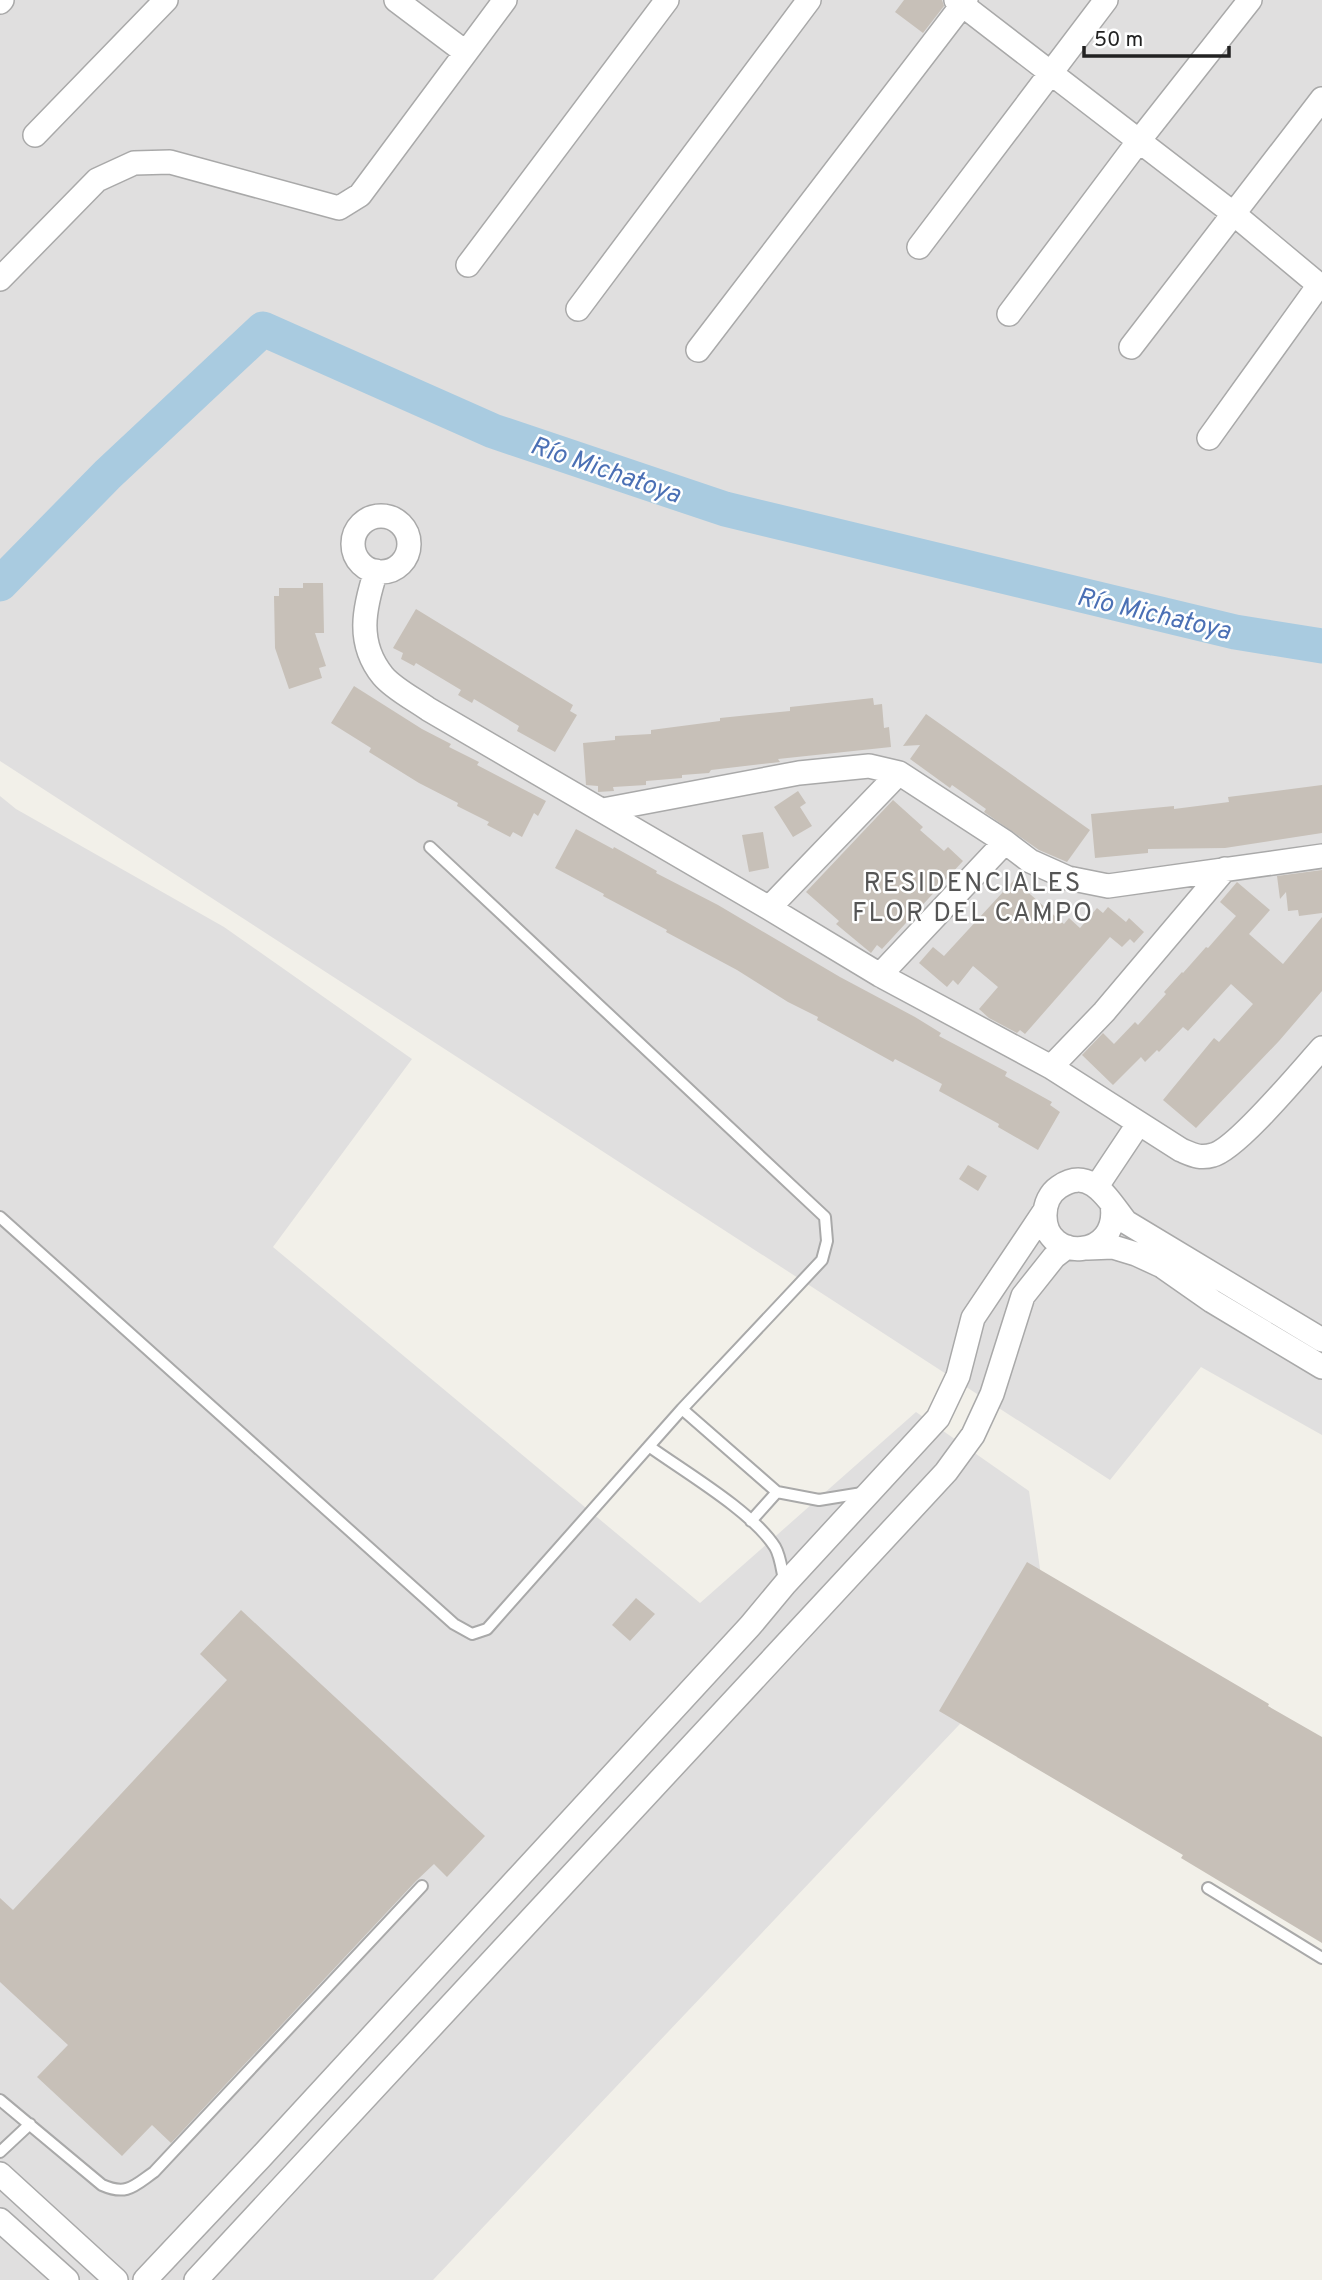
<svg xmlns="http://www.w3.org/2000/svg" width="1322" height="2280" font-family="Overpass,sans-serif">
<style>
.residential{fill:#e0dfdf}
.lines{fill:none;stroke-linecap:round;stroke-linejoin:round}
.river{stroke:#a9cbe0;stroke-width:35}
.building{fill:#c7c0b8}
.lane-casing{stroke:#a9a9a9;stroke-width:14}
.street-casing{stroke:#a9a9a9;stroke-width:26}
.lane{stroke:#fff;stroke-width:10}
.street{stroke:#fff;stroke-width:23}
.labels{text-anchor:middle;stroke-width:5;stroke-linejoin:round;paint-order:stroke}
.water-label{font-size:26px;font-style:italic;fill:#4b70b5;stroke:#fff}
.neighbourhood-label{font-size:26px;letter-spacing:2px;fill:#555;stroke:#fff}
</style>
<rect width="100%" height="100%" fill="#f2f0e9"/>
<path class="residential" d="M 0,0 L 1322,0 L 1322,1435 L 1201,1367 L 1110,1480 L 0,761 Z
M 0,796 L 16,809 L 224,927 L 412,1059 L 273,1247 L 700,1603 L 916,1412 L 1029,1491 L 1041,1576 L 1030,1650 L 433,2280 L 0,2280 Z"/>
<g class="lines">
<path class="river" d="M 0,584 L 108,474 L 263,329 L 493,431 L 725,509 L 1235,632 L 1322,646"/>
</g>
<path class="building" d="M 904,0 L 942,0 L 944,6 L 923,33 L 895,12 Z
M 303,583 L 323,583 L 324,633 L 315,633 L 326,666 L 319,668 L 322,678 L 289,689 L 275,648 L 274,596 L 279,596 L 279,588 L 303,588 Z
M 416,609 L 573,705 L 570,711 L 577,715 L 555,752 L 517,731 L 519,726 L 474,699 L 472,703 L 458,695 L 461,690 L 416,663 L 414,666 L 401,659 L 403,653 L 393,648 Z
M 354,686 L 422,729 L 451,744 L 449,747 L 479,762 L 477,765 L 546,801 L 538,816 L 534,813 L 522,837 L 513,832 L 510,837 L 487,825 L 489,822 L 457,806 L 458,803 L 419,783 L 369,752 L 371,748 L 331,723 Z
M 873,698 L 874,705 L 882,704 L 884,728 L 889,727 L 891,747 L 778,759 L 780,762 L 711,770 L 709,773 L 682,775 L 682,778 L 646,781 L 646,785 L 613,787 L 614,791 L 598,792 L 598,786 L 586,785 L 583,743 L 615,740 L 615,736 L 651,734 L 651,730 L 720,721 L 720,718 L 790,711 L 790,707 Z
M 926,714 L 1090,830 L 1067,862 L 1039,850 L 984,812 L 986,809 L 952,785 L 950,788 L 910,759 L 920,745 L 903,746 Z
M 1322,785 L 1322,833 L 1225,848 L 1148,849 L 1148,853 L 1095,858 L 1091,814 L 1174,806 L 1174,809 L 1229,802 L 1228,797 Z
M 798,791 L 806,803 L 800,807 L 812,826 L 793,837 L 774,807 Z
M 893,800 L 923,827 L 920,830 L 944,851 L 948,847 L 963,861 L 882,949 L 877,945 L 871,953 L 836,924 L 839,921 L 806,892 Z
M 576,829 L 613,849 L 614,847 L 657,871 L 656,873 L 718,905 L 840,977 L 915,1017 L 941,1033 L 939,1036 L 1007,1072 L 1005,1076 L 1052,1102 L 1050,1105 L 1060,1112 L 1038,1150 L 998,1127 L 999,1124 L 939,1091 L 942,1084 L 895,1059 L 893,1062 L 817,1020 L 818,1017 L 788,1002 L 737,970 L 666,932 L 667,930 L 603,896 L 604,894 L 555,868 Z
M 763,832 L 769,868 L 749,872 L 742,835 Z
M 1322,870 L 1322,913 L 1299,916 L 1298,910 L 1288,911 L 1286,892 L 1280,899 L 1277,876 Z
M 1014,880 L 1064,924 L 1069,918 L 1080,928 L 1097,908 L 1103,913 L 1108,907 L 1126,922 L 1129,918 L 1144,932 L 1134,943 L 1130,939 L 1122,947 L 1110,937 L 1025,1034 L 1020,1030 L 1017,1033 L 989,1018 L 979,1009 L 998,987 L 973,966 L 958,985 L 953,980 L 947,987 L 919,963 L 933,947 L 944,956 Z
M 1237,882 L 1270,910 L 1249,934 L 1283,964 L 1322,917 L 1322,991 L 1279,1041 L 1196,1128 L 1163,1100 L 1214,1038 L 1219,1042 L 1253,1004 L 1231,984 L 1188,1031 L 1183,1027 L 1159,1052 L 1157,1050 L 1145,1062 L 1141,1057 L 1113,1085 L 1082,1055 L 1103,1033 L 1114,1044 L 1135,1022 L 1138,1025 L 1166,994 L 1164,992 L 1182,972 L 1183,973 L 1206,947 L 1208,948 L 1236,916 L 1220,902 Z
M 968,1165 L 987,1176 L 978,1191 L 959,1179 Z
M 1027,1562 L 1269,1704 L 1268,1706 L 1322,1737 L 1322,1943 L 1181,1858 L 1183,1855 L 939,1711 Z
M 636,1598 L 655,1614 L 630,1641 L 612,1625 Z
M 241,1610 L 485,1836 L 447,1877 L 434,1864 L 416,1881 L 171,2143 L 152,2125 L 122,2156 L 37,2077 L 68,2045 L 0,1982 L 0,1898 L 13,1910 L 227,1680 L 200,1654 Z"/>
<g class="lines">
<g class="lane-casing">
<path id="lane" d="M 0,1217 L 454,1624 L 472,1634 L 487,1629 L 682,1409 L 822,1260 L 827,1241 L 825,1217 L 430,847
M 682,1409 L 777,1492 L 819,1500 L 862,1493
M 650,1447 C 685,1472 753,1512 775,1547 C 781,1557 782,1573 785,1584
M 751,1521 L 777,1492
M 1208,1888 L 1322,1958
M 0,2100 L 102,2185 C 127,2196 134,2186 154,2172 L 422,1886
M 0,2152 L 30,2124"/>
</g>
<g class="street-casing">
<path id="street" d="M 396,0 L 465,52
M 956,0 L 1234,214 L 1319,285 L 1322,285
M 0,2 L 2,0
M 35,135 L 166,0
M 919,247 L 1106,0
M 468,265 L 667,0
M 0,279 L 97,180 L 134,163 L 170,162 L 339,208 L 360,195 L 505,0
M 578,309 L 809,0
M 1009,314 L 1138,142 L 1250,0
M 1131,347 L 1322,99
M 698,350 L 966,0
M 1209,438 L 1319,285
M353 544a28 28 0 1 1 56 0a28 28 0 1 1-56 0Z
M 376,571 C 364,608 356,643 383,676 C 394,689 414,699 428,709 L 769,908 L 880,975 L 1051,1067 L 1181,1150 C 1193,1155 1200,1159 1213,1155 C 1237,1149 1302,1070 1322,1048
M 603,810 L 799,773 L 869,766 L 899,773 L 1005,842 L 1030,861 L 1068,878 L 1108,886 L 1322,856
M 769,908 L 899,773
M 880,975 L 1005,842
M 1051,1067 L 1104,1012 L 1225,869
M 1097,1186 L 1139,1123
M 1112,1204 C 1121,1260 1044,1263 1045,1215 C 1045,1204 1050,1193 1059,1187 C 1091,1165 1109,1201 1126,1222 L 1322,1340
M 1088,1248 L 1113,1247 L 1136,1254 L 1162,1266 L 1212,1301 L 1322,1367
M 0,2174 L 116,2280
M 0,2220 L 67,2280
M 145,2280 L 259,2159 L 750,1626 L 785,1584 L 938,1418 L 958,1376 L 973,1318 L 1044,1212
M 196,2280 L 946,1472 L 973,1435 L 992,1394 L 1023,1296 L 1054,1257 L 1067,1247"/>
</g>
<use href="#lane" class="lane"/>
<use href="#street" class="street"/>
</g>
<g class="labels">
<g class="water-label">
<text transform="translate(606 469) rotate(19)" y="9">Río Michatoya</text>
<text transform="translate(1154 613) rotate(13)" y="9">Río Michatoya</text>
</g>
<g class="neighbourhood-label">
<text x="973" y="891">RESIDENCIALES<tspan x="973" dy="30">FLOR DEL CAMPO</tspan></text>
</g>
</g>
<path d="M1084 46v10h145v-10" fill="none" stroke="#222222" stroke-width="3.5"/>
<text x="1094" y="46" font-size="21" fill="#222222" stroke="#ffffff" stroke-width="5" paint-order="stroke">50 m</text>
</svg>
